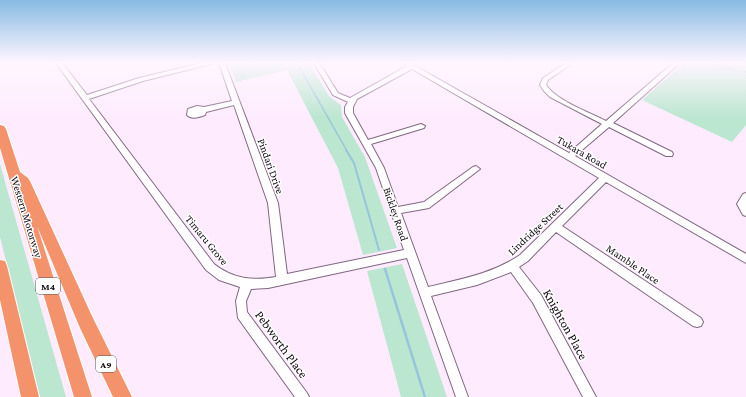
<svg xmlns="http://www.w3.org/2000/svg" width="746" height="397" font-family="'Crimson Pro',serif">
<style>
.green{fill:#bbe6d0}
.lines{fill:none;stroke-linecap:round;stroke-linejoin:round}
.stream-far2{stroke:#97c4dc;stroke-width:1.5}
.stream-far1{stroke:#97c4dc;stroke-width:2}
.stream{stroke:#97c4dc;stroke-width:2.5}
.minor-casing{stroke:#816781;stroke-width:2}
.highway-casing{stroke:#fff;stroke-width:2}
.path{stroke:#ac9dac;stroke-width:1;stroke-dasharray:1.5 1.5;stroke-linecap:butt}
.minor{fill:#fff;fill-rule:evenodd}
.highway{fill:#f4926c;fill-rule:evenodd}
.labels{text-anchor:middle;stroke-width:3;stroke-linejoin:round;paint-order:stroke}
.shield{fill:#fff;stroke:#595359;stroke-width:1}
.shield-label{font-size:10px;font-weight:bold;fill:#120912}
.street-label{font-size:11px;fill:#120912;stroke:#fff}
.near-street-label{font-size:13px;fill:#120912;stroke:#fff}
</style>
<rect width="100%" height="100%" fill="#feecfe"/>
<path class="green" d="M 229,63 L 309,63 L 329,96 L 341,105 L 342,117 L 365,157 L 397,248 L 363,255 L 338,168 L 287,70 L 236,82 Z
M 684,63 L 746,63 L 746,125 L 732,142 L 642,100 Z
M 0,164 L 66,397 L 40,397 L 0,237 Z
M 402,264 L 447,397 L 401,397 L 367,271 Z"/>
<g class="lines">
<path class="stream-far2" d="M 297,63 L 347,151"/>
<path class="stream-far1" d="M 346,150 L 354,163 L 379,250"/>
<path class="stream" d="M 385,269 L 425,397"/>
<g class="minor-casing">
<path id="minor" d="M 56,63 L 62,63 L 87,95 L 139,78 L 202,63 L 212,63 L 211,64 L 143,81 L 89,99 L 214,264 C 233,279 253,281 276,277 L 268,203 L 234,105 L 206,112 L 205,115 C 199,117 192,120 187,115 L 188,109 L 197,106 L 204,107 L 232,101 L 219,63 L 225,63 L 278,203 L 287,274 L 404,250 L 376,168 L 345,113 L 345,107 L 348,102 L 333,95 L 315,65 L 316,64 L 320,64 L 338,93 L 350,98 L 407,66 L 403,63 L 410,63 L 569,153 L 602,124 L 550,97 L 544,91 L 540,85 L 543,78 L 566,63 L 573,63 L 548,80 L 546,85 C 557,101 589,112 606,121 L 673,63 L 680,63 L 613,123 L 672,152 L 673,154 L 672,156 L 666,156 L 609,127 L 575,156 L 746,254 L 746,263 L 606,182 L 562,226 L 701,318 L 703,322 L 701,326 L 697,327 L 693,326 L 556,232 L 528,261 L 519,267 L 541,295 L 596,397 L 583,397 L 533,303 L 511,272 L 477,285 L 431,296 L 468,397 L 456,397 L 407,258 L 268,288 L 251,289 L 246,301 L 247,312 L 307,393 L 309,397 L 295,397 L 238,318 L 236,301 L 240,287 L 219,280 L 206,270 ZM 412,69 L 599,178 L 520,255 C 492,274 461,279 428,287 L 401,213 L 429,208 L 480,169 L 476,166 L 473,167 L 424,202 L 398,207 L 384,168 L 371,144 L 424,128 L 425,126 L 421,124 L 368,140 L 353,113 L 353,107 L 357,99 Z
M 746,193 L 746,216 L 743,215 L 737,204 L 743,194 Z"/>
</g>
<g class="highway-casing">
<path id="highway" d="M 0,125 L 4,126 L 6,129 L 20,172 L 28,178 L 30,181 L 92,316 L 132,397 L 113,397 L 80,328 L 37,226 L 92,397 L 74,397 L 0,148 Z
M 0,260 L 5,261 L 7,266 L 39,397 L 21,397 L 0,300 Z"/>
</g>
<path class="path" d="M 309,63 L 313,68
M 719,63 L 733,68
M 682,65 L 715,66 L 746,72"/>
<use href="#minor" class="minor"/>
<use href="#highway" class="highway"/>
</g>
<linearGradient id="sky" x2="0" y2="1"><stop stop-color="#87bae3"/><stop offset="0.53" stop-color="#fff6ff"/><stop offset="1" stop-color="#fff6ff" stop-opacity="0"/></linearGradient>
<rect width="746" height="118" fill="url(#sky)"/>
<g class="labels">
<g class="shield">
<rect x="36" y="278" width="24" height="16" rx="3"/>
<rect x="96" y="356" width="20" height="16" rx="3"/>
</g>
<g class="shield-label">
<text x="48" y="290">M4</text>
<text x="106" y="368">A9</text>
</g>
<g class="street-label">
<text transform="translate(582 152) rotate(30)" y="4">Tukara Road</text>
<text transform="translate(271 166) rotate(70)" y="4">Pindari Drive</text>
<text transform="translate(396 214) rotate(71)" y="4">Bickley Road</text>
<text transform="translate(27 217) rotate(73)" y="4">Western Motorway</text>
<text transform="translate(535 229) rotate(-43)" y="4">Lindridge Street</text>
<text transform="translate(207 240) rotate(51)" y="4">Timaru Grove</text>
<text transform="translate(633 264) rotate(34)" y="4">Mamble Place</text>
</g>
<g class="near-street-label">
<text transform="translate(566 324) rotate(61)" y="5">Knighton Place</text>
<text transform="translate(282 344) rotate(54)" y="5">Pebworth Place</text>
</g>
</g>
</svg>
